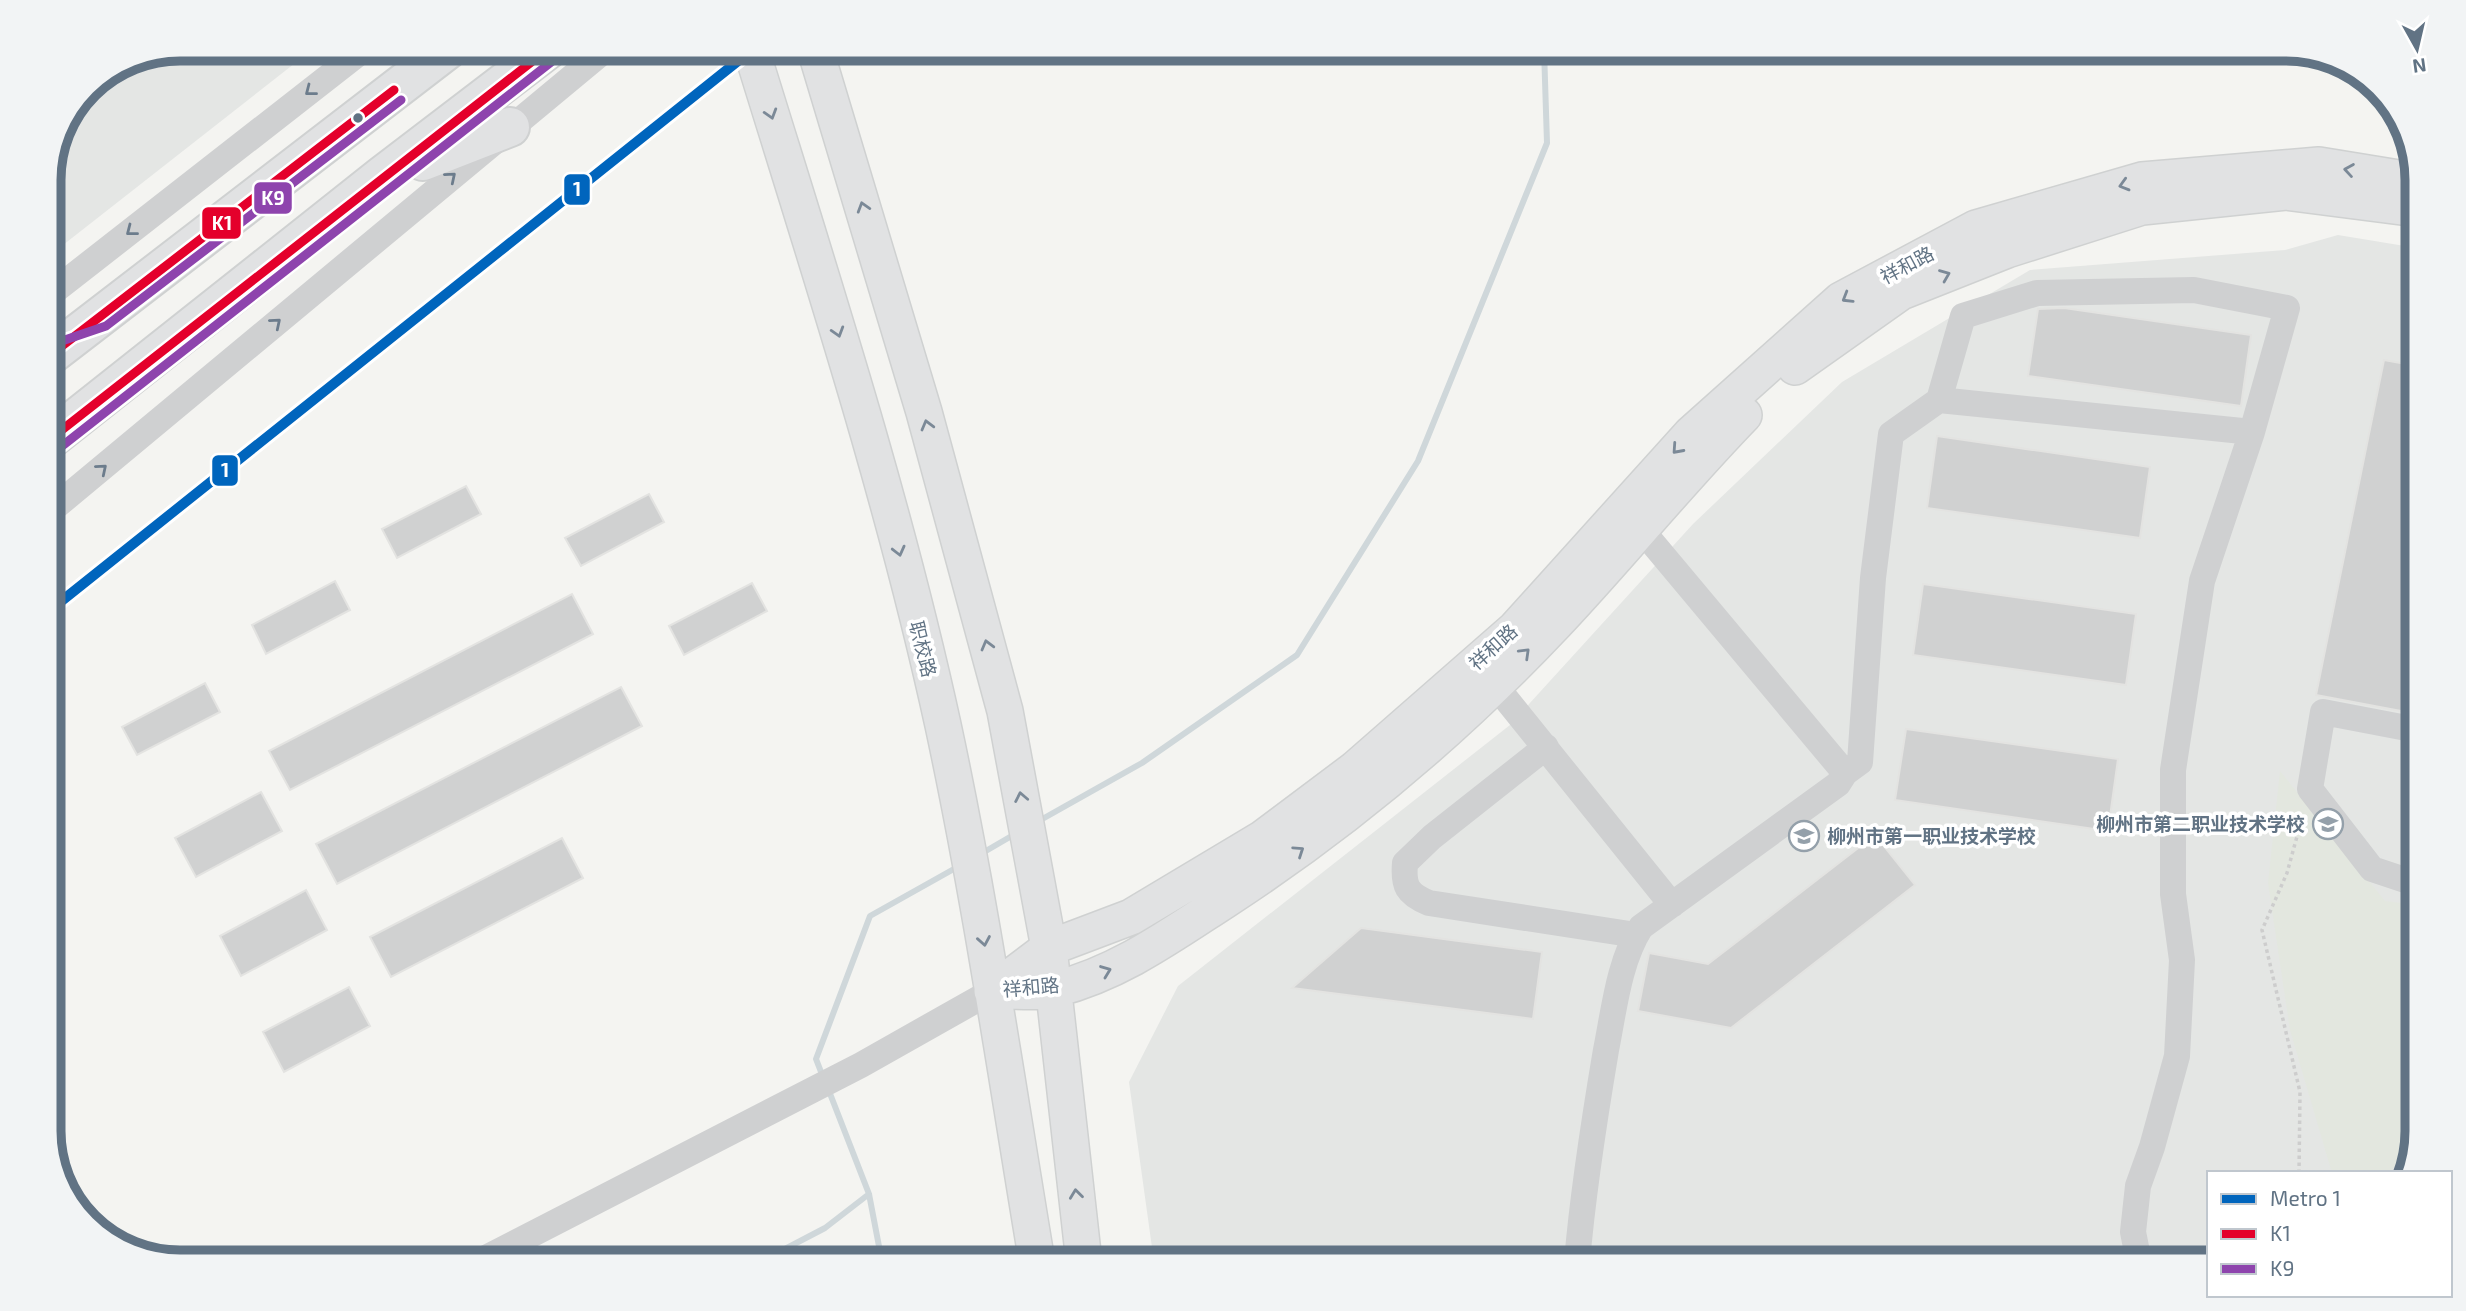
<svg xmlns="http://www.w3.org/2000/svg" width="2466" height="1311" font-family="'Exo 2','Noto Sans SC',sans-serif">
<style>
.built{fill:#e4e6e4}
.green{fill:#e3e7df}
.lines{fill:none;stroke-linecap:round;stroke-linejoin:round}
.stream{stroke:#cfd7da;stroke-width:6}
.building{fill:#d0d1d1;stroke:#e3e3e1;stroke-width:2}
.major-casing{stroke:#cfd1d1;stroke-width:38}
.highway-casing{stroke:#cfd1d1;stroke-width:42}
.path{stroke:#cdcdcd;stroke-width:3.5;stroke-dasharray:3.5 3.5;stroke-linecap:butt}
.minor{stroke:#cfd0d1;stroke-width:26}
.major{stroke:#e1e2e3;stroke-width:35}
.highway{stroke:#e1e2e3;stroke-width:38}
.bus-1-casing{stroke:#fff;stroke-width:14}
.bus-2-casing{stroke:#fff;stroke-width:14}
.bus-1{stroke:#e4002b;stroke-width:9}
.bus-2{stroke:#8e44ad;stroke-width:9}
.metro-1-casing{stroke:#fff;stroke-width:16}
.metro-1{stroke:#0065bd;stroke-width:10}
.oneway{stroke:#6c7c8c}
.oneway2{stroke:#7b8997}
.bus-dot{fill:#617384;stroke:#fff;stroke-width:2.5}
.labels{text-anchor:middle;stroke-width:7;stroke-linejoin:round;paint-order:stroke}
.street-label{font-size:19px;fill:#617384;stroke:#fff}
.poi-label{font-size:19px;font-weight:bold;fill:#617384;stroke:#fff;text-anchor:end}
.rim{fill:none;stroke:#617384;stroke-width:9}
.line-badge{stroke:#fff;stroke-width:2.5}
.badge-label{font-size:19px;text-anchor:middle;font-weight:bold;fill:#fff}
</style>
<rect width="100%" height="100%" fill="#f4f4f1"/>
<path class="built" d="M 180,49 L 313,49 L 49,256 L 49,172 L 88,87 L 130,59 Z
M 2338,235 L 2417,248 L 2417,1131 L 2407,1173 L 2209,1173 L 2209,1262 L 1154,1262 L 1129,1082 L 1178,986 L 1510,725 L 1693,524 L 1842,382 L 2030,270 L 2285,250 Z"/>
<path class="green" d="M 2280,771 L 2385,901 L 2417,905 L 2417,1131 L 2411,1155 L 2401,1158 L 2390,1173 L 2332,1173 L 2290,1030 L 2268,883 Z"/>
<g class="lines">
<path class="stream" d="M 1037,822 L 1142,763 L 1297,655 L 1418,461 L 1547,143 L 1544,49
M 979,855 L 1015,834
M 823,1077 L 816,1059 L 870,916 L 961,865
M 829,1091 L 869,1194 L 882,1262
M 760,1262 L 825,1228 L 869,1194"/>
</g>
<path class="building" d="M 2064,308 L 2251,335 L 2241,406 L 2028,376 L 2038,309 Z
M 2384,360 L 2417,366 L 2417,714 L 2316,695 Z
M 1937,436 L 2150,467 L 2140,538 L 1927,508 Z
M 466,486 L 481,514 L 397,558 L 382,529 Z
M 649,494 L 664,522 L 581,566 L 565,538 Z
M 335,581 L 350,610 L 266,654 L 252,625 Z
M 752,583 L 767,611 L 684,655 L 669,626 Z
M 1923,584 L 2136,614 L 2126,685 L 1913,655 Z
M 572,594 L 593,634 L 290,790 L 269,751 Z
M 205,683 L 220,712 L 137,755 L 122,727 Z
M 621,687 L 642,726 L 337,884 L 316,844 Z
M 1906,729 L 2118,759 L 2108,831 L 1895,800 Z
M 261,792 L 282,831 L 196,877 L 175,838 Z
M 1875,835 L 1915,885 L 1731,1028 L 1638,1011 L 1649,953 L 1708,964 Z
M 562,838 L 583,878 L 391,977 L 370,937 Z
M 306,890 L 327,930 L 241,976 L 220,936 Z
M 1361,928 L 1542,952 L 1533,1019 L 1292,988 Z
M 349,987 L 370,1026 L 284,1072 L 263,1032 Z"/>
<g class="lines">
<g class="major-casing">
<path id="major" d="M 751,49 C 820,273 893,496 943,725 C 981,902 1007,1083 1037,1262
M 815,49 L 924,412 L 1005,711 L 1049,948 L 1084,1262
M 1795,367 L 1901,292 L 2007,250 L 2142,207 L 2286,192 L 2417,209
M 992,991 L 1049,948 L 1131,917 L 1263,838 L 1355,769 L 1515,629 L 1691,434 L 1841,300 L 1976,228 L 2142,180 L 2319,165 L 2417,181
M 992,991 C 1012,990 1036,994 1056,989 C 1119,973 1170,936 1224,901 C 1344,823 1457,728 1556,623 C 1620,555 1679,482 1744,415"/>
</g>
<g class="highway-casing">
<path id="highway" d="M 423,161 L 510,127
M 49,356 L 448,49
M 49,440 L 382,176 L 548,49"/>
</g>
<path class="path" d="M 2299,1173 L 2300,1092 L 2262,930 L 2287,873 L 2302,818"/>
<path class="minor" d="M 49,295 L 364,49
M 1939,400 L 1963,316 L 2037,293 L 2194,290 L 2287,308 L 2252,432 L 2202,581 L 2173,770 L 2173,894 L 2182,960 L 2177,1056 L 2152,1147 L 2138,1186 L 2133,1232 L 2139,1262
M 49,512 L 606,49
M 1494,684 L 1672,905
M 2417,730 L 2323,712 L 2310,789 L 2372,869 L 2417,884
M 1546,747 L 1432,837 L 1405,863 C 1403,886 1407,894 1429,903 L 1636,935
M 1845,773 L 1860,762 L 1873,578 L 1891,434 L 1939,400 L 2252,432
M 478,1262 L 861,1065 L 992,991
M 1577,1262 C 1583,1190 1594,1121 1606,1050 C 1614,1010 1619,961 1641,927 L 1838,784 L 1845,773 L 1640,528"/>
<use href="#major" class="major"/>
<use href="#highway" class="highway"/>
<g class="bus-1-casing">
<path id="bus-1" d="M 49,356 L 394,90
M 49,440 L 548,49"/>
</g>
<g class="bus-2-casing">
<path id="bus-2" d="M 53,344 L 106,326 L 401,100
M 57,450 L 555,59"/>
</g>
<use href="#bus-1" class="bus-1"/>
<use href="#bus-2" class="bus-2"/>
<g class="metro-1-casing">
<path id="metro-1" d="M 49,611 L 753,49"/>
</g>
<use href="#metro-1" class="metro-1"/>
</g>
<defs><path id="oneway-chevron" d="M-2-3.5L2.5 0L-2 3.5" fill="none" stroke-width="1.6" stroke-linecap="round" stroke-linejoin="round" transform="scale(1.75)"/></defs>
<g class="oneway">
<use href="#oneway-chevron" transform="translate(310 91) rotate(142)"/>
<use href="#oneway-chevron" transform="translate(451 177) rotate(-40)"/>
<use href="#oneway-chevron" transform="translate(131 231) rotate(142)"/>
<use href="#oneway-chevron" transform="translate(276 323) rotate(-40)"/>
<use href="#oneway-chevron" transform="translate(102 469) rotate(-40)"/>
</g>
<g class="oneway2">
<use href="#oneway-chevron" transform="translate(771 114) rotate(73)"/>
<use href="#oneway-chevron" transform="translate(2349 170) rotate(-171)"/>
<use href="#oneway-chevron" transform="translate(2124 185) rotate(164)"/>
<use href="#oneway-chevron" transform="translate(863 207) rotate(-107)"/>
<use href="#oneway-chevron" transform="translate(1945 275) rotate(-22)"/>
<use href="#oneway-chevron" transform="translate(1847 298) rotate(149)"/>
<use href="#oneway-chevron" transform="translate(838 332) rotate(73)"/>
<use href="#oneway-chevron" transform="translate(927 425) rotate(-105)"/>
<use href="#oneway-chevron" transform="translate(1677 449) rotate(132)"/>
<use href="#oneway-chevron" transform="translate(899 551) rotate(76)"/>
<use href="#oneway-chevron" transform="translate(987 645) rotate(-105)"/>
<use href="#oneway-chevron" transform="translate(1525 653) rotate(-44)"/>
<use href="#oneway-chevron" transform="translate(1021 797) rotate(-101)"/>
<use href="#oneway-chevron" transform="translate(1299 851) rotate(-34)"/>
<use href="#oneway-chevron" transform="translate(984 941) rotate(80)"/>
<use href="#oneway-chevron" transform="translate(1106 971) rotate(-21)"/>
<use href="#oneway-chevron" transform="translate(1076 1194) rotate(-97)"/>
</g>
<defs>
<g id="school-ring" transform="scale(1.575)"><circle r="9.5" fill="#fff" stroke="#94a0aa" stroke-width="1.5"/><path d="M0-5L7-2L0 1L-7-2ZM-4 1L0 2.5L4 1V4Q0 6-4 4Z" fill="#94a0aa"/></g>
</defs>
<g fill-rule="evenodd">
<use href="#school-ring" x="2328" y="824"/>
<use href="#school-ring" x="1804" y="836"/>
</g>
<circle class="bus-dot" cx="358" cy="118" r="6"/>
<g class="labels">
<g class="street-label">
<text transform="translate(1907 265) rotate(-28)" y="7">祥和路</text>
<text transform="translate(1493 647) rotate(-42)" y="7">祥和路</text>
<text transform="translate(923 649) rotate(76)" y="7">职校路</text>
<text transform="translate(1031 987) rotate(-5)" y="7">祥和路</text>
</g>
<g class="poi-label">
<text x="2305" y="831">柳州市第二职业技术学校</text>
<text x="1827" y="843" text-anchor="start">柳州市第一职业技术学校</text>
</g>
</g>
<path d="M0 0H2466V1311H0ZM180 61H2286A119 119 0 0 1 2405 180V1131A119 119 0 0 1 2286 1250H180A119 119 0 0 1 61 1131V180A119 119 0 0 1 180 61Z" fill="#f2f4f5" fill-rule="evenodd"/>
<path class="rim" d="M180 61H2286A119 119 0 0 1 2405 180V1131A119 119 0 0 1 2286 1250H180A119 119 0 0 1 61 1131V180A119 119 0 0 1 180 61Z"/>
<g class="line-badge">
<rect x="563" y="173" width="28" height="33" rx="7" fill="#0065bd"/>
<rect x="253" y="181" width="40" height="34" rx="7" fill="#8e44ad"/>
<rect x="201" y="206" width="41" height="34" rx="7" fill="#e4002b"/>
<rect x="211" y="454" width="28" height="33" rx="7" fill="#0065bd"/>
</g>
<g class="badge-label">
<text x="577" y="196">1</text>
<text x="273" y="205">K9</text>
<text x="222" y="230">K1</text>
<text x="225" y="477">1</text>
</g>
<rect x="2207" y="1171" width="245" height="126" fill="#ffffff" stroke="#c0c7ce" stroke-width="2"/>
<rect x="2221" y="1194" width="35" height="10" fill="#0065bd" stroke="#c0c7ce" stroke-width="2"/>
<text x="2270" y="1206" font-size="21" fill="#617384">Metro 1</text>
<rect x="2221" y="1229" width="35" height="10" fill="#e4002b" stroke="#c0c7ce" stroke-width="2"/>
<text x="2270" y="1241" font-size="21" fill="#617384">K1</text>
<rect x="2221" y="1264" width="35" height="10" fill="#8e44ad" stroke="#c0c7ce" stroke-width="2"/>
<text x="2270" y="1276" font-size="21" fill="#617384">K9</text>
<g transform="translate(2417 49) rotate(172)" stroke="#ffffff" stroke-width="5" paint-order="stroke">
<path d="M0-5L12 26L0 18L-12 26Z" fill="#617384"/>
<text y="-10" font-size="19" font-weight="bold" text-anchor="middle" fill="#617384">N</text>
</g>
</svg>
